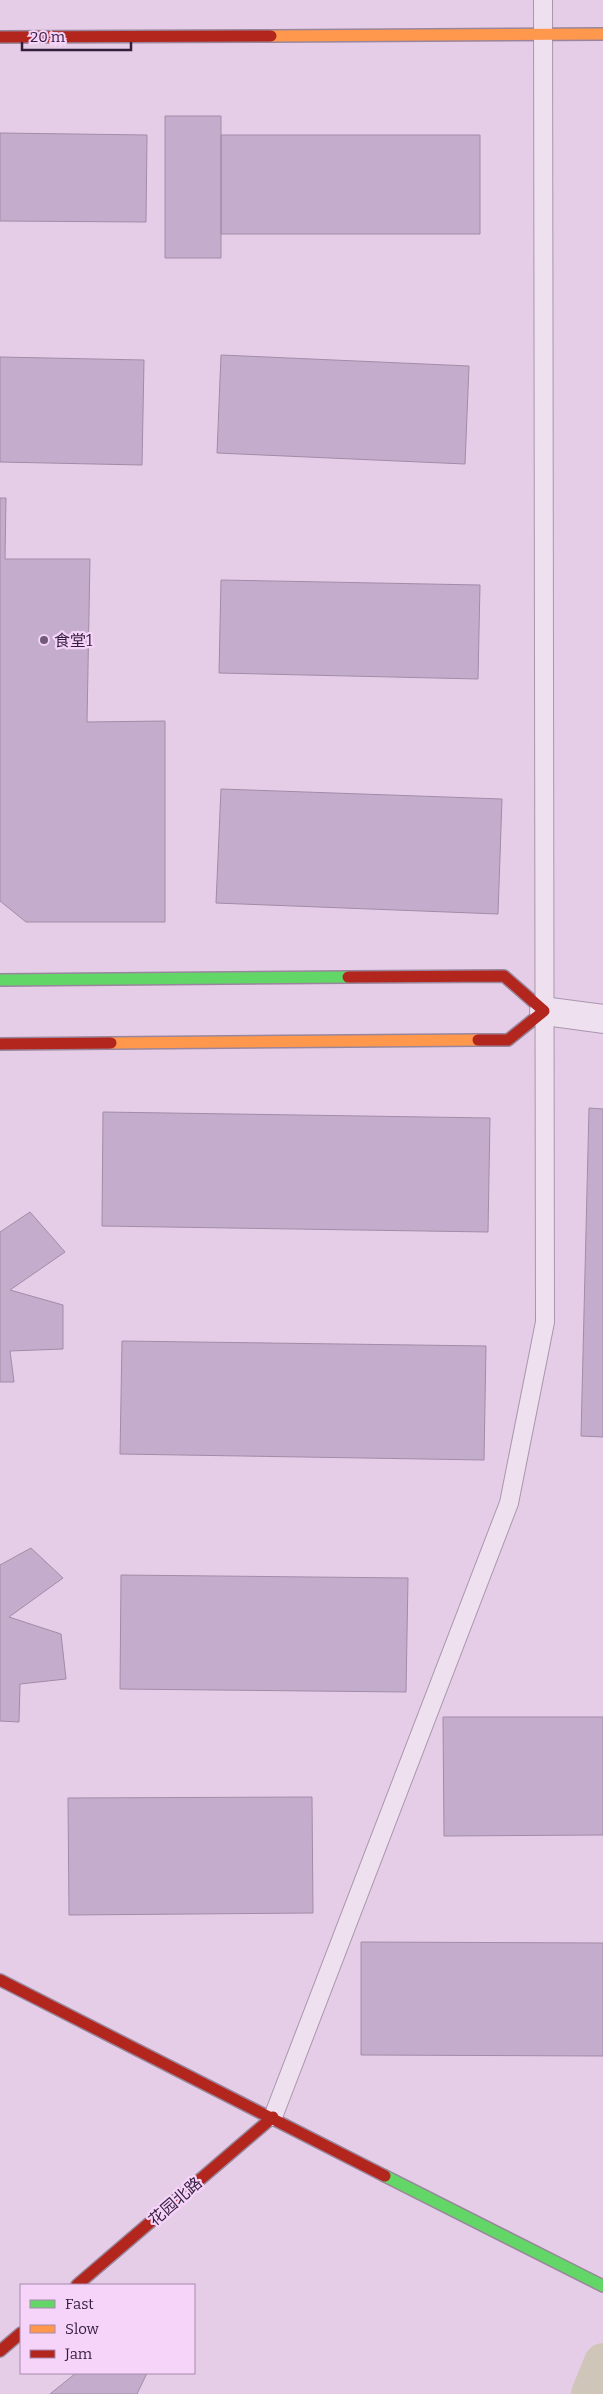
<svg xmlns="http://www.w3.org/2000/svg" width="603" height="2394" font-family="Bitter,'Noto Sans SC',serif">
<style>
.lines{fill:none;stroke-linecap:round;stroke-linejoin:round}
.canal{stroke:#cfc5b9;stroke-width:38}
.building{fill:#c4adcc;stroke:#a18ca8}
.lane-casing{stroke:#a996ad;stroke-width:20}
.street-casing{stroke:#a996ad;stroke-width:30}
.fast-casing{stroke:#99869c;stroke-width:14}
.slow-casing{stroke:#99869c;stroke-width:14}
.jam-casing{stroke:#99869c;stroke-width:14}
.lane{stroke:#eee0ef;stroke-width:18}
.street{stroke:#eee0ef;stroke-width:28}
.fast{stroke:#63d668;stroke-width:11}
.slow{stroke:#ff974d;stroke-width:11}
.jam{stroke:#b3261e;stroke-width:11}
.poi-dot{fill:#715b78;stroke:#f6d3f9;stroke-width:2}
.labels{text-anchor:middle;stroke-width:4.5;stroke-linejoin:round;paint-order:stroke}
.poi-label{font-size:16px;fill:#331d3d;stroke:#f6d3f9;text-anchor:start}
.street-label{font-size:16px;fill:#331d3d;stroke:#f6d3f9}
</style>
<rect width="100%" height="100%" fill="#e5cde7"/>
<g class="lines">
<path class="canal" d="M 590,2394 L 603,2362"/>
</g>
<path class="building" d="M 165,116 L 221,116 L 221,258 L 165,258 Z
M 0,133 L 147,135 L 146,222 L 0,221 Z
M 221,135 L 480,135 L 480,234 L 221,234 Z
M 221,355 L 469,366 L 465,464 L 217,453 Z
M 0,357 L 144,360 L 142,465 L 0,462 Z
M 0,498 L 6,498 L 5,559 L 90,559 L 87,722 L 165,721 L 165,922 L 26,922 L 0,901 Z
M 221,580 L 480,585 L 478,679 L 219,673 Z
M 221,789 L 502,799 L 498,914 L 216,903 Z
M 589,1108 L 603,1109 L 603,1437 L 581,1436 Z
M 103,1112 L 490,1118 L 488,1232 L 102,1226 Z
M 30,1212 L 65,1252 L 10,1290 L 63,1305 L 63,1349 L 10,1351 L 14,1382 L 0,1382 L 0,1232 Z
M 122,1341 L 486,1346 L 484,1460 L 120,1454 Z
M 31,1548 L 63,1578 L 9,1617 L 61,1634 L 66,1679 L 20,1684 L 19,1722 L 0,1721 L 0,1565 Z
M 121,1575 L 408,1578 L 406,1692 L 120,1689 Z
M 443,1717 L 603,1717 L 603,1835 L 444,1836 Z
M 312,1797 L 313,1913 L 69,1915 L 68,1798 Z
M 361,1942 L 603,1943 L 603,2056 L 361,2055 Z
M 76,2373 L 147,2373 L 137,2394 L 50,2394 Z"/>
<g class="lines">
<g class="lane-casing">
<path id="lane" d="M 273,2117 L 509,1503 L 545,1322 L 543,0"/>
</g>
<g class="street-casing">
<path id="street" d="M 544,1011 L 603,1019"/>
</g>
<g class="fast-casing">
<path id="fast" d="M 0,980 L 348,977
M 385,2176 L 603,2286"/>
</g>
<g class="slow-casing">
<path id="slow" d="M 271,36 L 603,34
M 111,1043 L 478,1040"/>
</g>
<g class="jam-casing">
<path id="jam" d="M 0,37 L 271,36
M 348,977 L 504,976 L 544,1011 L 508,1040 L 478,1040
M 0,1044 L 111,1043
M 0,1980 L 385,2176
M 77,2285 L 273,2117
M 0,2351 L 21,2333"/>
</g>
<use href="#lane" class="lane"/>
<use href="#street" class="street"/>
<use href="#fast" class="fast"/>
<use href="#slow" class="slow"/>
<use href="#jam" class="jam"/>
</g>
<circle class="poi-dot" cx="44" cy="640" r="5"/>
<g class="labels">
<g class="poi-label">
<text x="54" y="646">食堂1</text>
</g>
<g class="street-label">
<text transform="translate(175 2201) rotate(-41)" y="6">花园北路</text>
</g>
</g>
<rect x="20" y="2284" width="175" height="90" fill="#f6d3f9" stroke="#a88aae"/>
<rect x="30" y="2300" width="25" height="8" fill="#63d668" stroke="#a88aae"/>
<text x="65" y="2309" font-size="15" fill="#331d3d">Fast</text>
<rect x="30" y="2325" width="25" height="8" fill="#ff974d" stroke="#a88aae"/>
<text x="65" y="2334" font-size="15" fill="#331d3d">Slow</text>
<rect x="30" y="2350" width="25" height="8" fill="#b3261e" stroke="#a88aae"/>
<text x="65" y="2359" font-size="15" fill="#331d3d">Jam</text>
<path d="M22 42v8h109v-8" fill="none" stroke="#331d3d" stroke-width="2.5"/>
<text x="30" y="42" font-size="15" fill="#331d3d" stroke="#f6d3f9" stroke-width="4" paint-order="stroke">20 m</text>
</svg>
